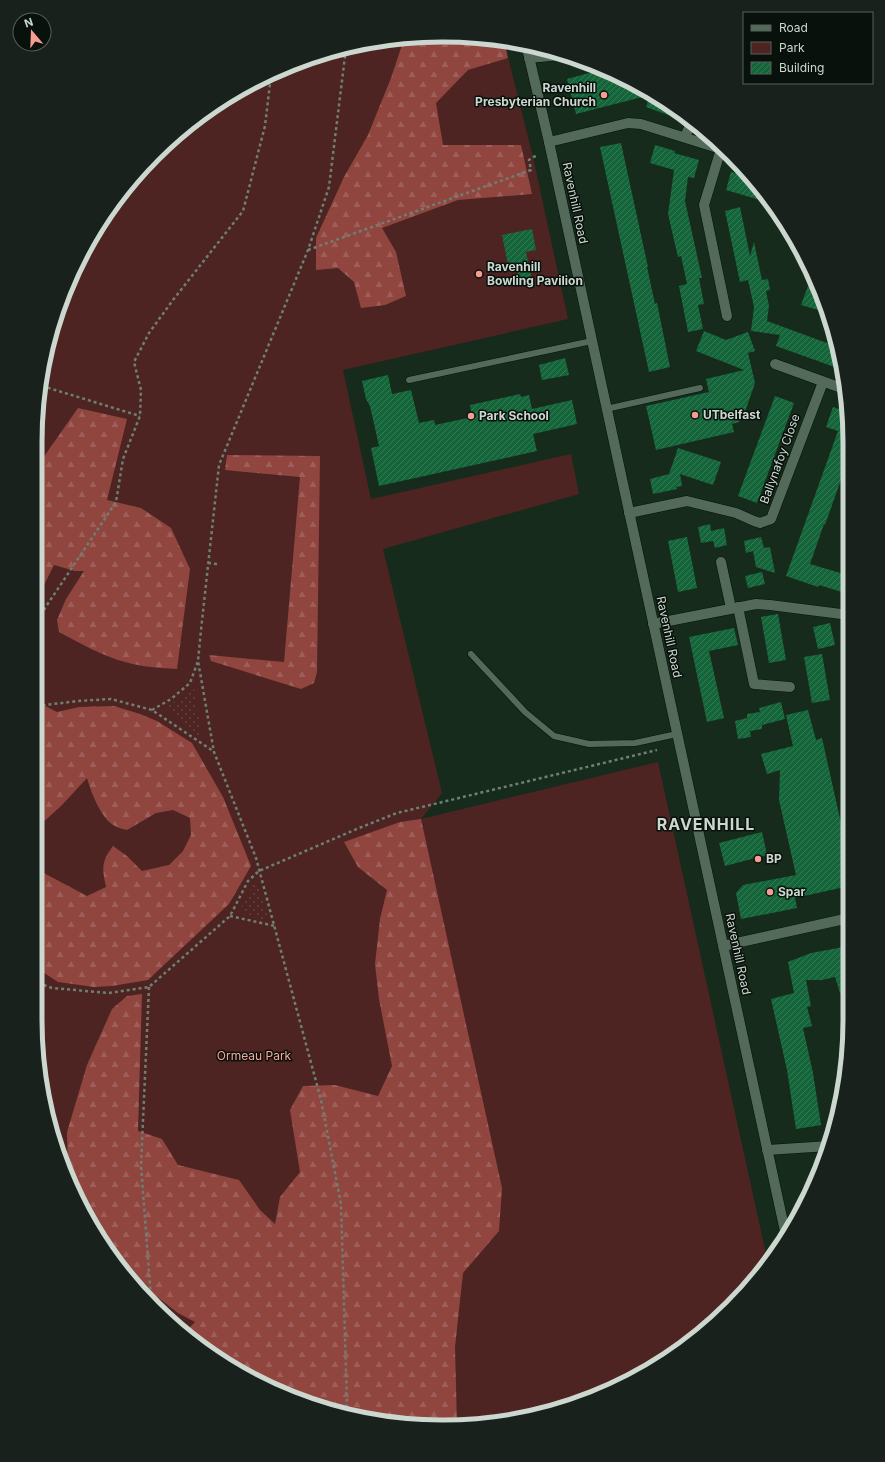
<svg xmlns="http://www.w3.org/2000/svg" width="885" height="1462" font-family="Inter,sans-serif">
<style>
.green{fill:#4d2421}
.forest{fill:url(#forest-firs);fill-rule:evenodd}
.garden{fill:url(#garden-dots)}
.building{fill:url(#building-hatch)}
.lines{fill:none;stroke-linecap:round;stroke-linejoin:round}
.service-casing{stroke:#021307;stroke-width:7}
.minor-casing{stroke:#021307;stroke-width:11}
.secondary-casing{stroke:#021307;stroke-width:11}
.path{stroke:#6f7f74;stroke-width:2.5;stroke-dasharray:3 3;stroke-linecap:butt}
.service{stroke:#53695a;stroke-width:6}
.minor{stroke:#53695a;stroke-width:10}
.secondary{stroke:#53695a;stroke-width:10}
.poi-dot{fill:#f59c93;stroke:#08110b;stroke-width:1.5}
.labels{text-anchor:middle;stroke-width:3;stroke-linejoin:round;paint-order:stroke}
.poi-label{font-size:12px;font-weight:bold;fill:#ccd8cf;stroke:#08110b;text-anchor:start}
.street-label{font-size:12px;fill:#ccd8cf;stroke:#08110b}
.park-label{font-size:12px;fill:#fca49b;stroke:#08110b}
.district-label{font-size:16px;font-weight:bold;letter-spacing:1px;fill:#ccd8cf;stroke:#08110b}
.rim{fill:none;stroke:#ccd8cf;stroke-width:5}
</style>
<defs>
<pattern id="forest-firs" width="22" height="20" patternUnits="userSpaceOnUse"><rect width="22" height="20" fill="#90453f"/><path d="M5 1l3.5 6h-7zM16 11l3.5 6h-7z" fill="#9e5f5a"/></pattern>
<pattern id="garden-dots" width="8" height="8" patternUnits="userSpaceOnUse"><rect width="8" height="8" fill="#4d2421"/><path d="M2 2h.1M6 6h.1" fill="none" stroke="#654340" stroke-width="1.8" stroke-linecap="round"/></pattern>
<pattern id="building-hatch" width="6" height="6" patternUnits="userSpaceOnUse"><rect width="6" height="6" fill="#146539"/><path d="M-1 1l2-2M0 6l6-6M5 7l2-2" fill="none" stroke="#357a55"/></pattern>
</defs>
<rect width="100%" height="100%" fill="#172b1d"/>
<path class="green" d="M 443,35 L 504,41 L 533,157 L 568,319 L 343,370 L 371,499 L 571,454 L 579,494 L 383,549 L 442,793 L 421,819 L 658,762 L 768,1263 L 731,1307 L 690,1343 L 623,1385 L 573,1405 L 496,1423 L 442,1427 L 389,1423 L 312,1405 L 262,1385 L 195,1343 L 119,1267 L 77,1200 L 57,1150 L 39,1073 L 36,416 L 57,311 L 104,216 L 155,154 L 216,104 L 287,66 L 363,43 Z"/>
<path class="forest" d="M 443,35 L 504,41 L 508,58 L 468,70 L 436,103 L 443,145 L 521,145 L 532,194 L 458,200 L 382,228 L 396,252 L 406,296 L 385,305 L 361,308 L 354,282 L 338,268 L 316,270 L 316,238 L 344,177 L 368,135 L 391,78 L 404,39 Z
M 147,163 L 146,175 L 136,177 Z
M 78,408 L 127,419 L 107,500 L 141,508 L 171,528 L 190,569 L 177,669 C 160,668 142,667 125,662 C 102,656 80,643 59,632 L 57,620 L 66,599 L 84,571 L 75,571 L 54,565 L 37,599 L 36,468 Z
M 227,455 L 320,456 L 317,672 L 314,683 L 301,689 L 211,661 L 209,655 L 284,662 L 300,477 L 225,470 Z
M 37,702 L 57,712 L 79,707 L 114,706 L 140,714 L 157,721 L 192,743 L 223,797 L 251,866 L 229,904 L 148,980 L 112,986 L 94,987 L 58,982 L 38,969 ZM 87,778 C 91,792 101,819 115,826 C 118,828 123,829 127,830 L 156,813 L 173,810 L 190,818 L 191,835 L 183,851 L 169,865 L 142,871 L 127,856 L 113,846 C 101,862 102,868 106,887 L 87,896 L 42,872 L 38,850 L 38,827 L 62,805 Z
M 421,819 L 502,1188 L 499,1231 L 463,1273 L 455,1347 L 457,1426 L 442,1427 L 389,1423 L 312,1405 L 262,1385 L 195,1343 L 184,1333 L 195,1322 L 178,1313 L 156,1296 L 147,1295 L 119,1267 L 77,1200 L 68,1177 L 67,1132 L 87,1065 L 112,1009 L 127,996 L 142,994 L 138,1131 L 162,1139 L 178,1165 L 239,1180 L 260,1210 L 275,1224 L 280,1197 L 300,1172 L 290,1110 L 303,1086 L 335,1085 L 378,1096 L 392,1066 L 379,999 L 375,964 L 380,919 L 387,890 L 358,867 L 344,842 L 400,822 Z"/>
<path class="garden" d="M 194,688 L 202,738 L 165,708 Z
M 253,885 L 258,885 L 268,918 L 264,921 L 242,913 L 240,910 Z"/>
<path class="building" d="M 604,69 L 669,104 L 686,119 L 685,121 L 646,107 L 650,95 L 576,114 L 567,79 Z
M 621,143 L 648,267 L 647,267 L 655,304 L 657,303 L 670,367 L 649,372 L 600,147 Z
M 655,145 L 675,151 L 674,153 L 699,160 L 694,178 L 688,177 L 685,201 L 702,278 L 699,278 L 704,304 L 698,305 L 703,329 L 688,332 L 679,286 L 687,284 L 681,256 L 678,257 L 668,214 L 674,170 L 650,163 Z
M 731,172 L 752,178 L 770,203 L 726,190 Z
M 740,207 L 750,256 L 754,242 L 762,280 L 768,279 L 770,290 L 766,291 L 769,306 L 767,321 L 835,346 L 840,369 L 776,346 L 780,335 L 751,331 L 754,307 L 748,280 L 740,282 L 725,211 Z
M 532,229 L 536,250 L 526,252 L 532,281 L 520,283 L 516,267 L 509,269 L 502,235 Z
M 812,275 L 822,298 L 818,310 L 801,305 Z
M 704,331 L 726,340 L 748,332 L 755,351 L 748,353 L 755,383 L 746,409 L 739,422 L 732,424 L 734,432 L 656,450 L 646,406 L 709,392 L 706,379 L 744,370 L 696,351 Z
M 565,358 L 569,375 L 542,380 L 539,365 Z
M 388,375 L 392,394 L 411,390 L 419,423 L 434,420 L 435,425 L 472,417 L 470,405 L 520,394 L 521,397 L 529,395 L 532,409 L 572,400 L 577,424 L 533,434 L 537,451 L 379,486 L 371,448 L 379,446 L 370,406 L 366,399 L 362,381 Z
M 775,396 L 794,403 L 757,503 L 738,496 Z
M 847,404 L 849,416 L 849,457 L 825,525 L 824,524 L 810,564 L 847,575 L 842,592 L 819,585 L 818,587 L 786,576 L 838,431 L 826,427 L 833,407 L 845,411 Z
M 678,448 L 721,462 L 713,485 L 680,474 L 682,486 L 676,487 L 677,489 L 653,494 L 650,479 L 669,474 Z
M 710,524 L 711,531 L 724,528 L 727,545 L 715,548 L 713,541 L 701,543 L 698,527 Z
M 687,537 L 697,588 L 678,592 L 668,541 Z
M 761,537 L 764,548 L 770,547 L 775,573 L 756,567 L 753,551 L 746,553 L 744,541 Z
M 762,572 L 765,584 L 748,588 L 745,576 Z
M 778,614 L 786,660 L 769,663 L 761,617 Z
M 830,623 L 835,645 L 818,649 L 813,627 Z
M 734,628 L 738,645 L 709,651 L 724,718 L 707,722 L 689,637 Z
M 822,654 L 830,700 L 812,703 L 804,657 Z
M 781,702 L 785,719 L 762,725 L 762,729 L 750,731 L 751,737 L 738,739 L 735,721 L 747,718 L 747,714 L 760,712 L 759,708 Z
M 808,710 L 816,740 L 822,738 L 849,859 L 849,886 L 795,898 L 797,908 L 741,919 L 736,893 L 743,885 L 796,875 L 779,800 L 780,770 L 767,774 L 761,754 L 793,746 L 786,715 Z
M 762,832 L 767,855 L 725,866 L 719,843 Z
M 849,946 L 849,992 L 840,993 L 835,977 L 822,980 L 806,980 L 811,1006 L 807,1007 L 812,1026 L 803,1028 L 813,1073 L 821,1125 L 796,1129 L 787,1070 L 771,999 L 794,993 L 788,962 L 811,953 Z"/>
<g class="lines">
<g class="service-casing">
<path id="service" d="M 409,380 L 592,341
M 606,409 L 700,388
M 471,654 L 525,712 L 554,736 L 589,744 L 635,743 L 677,734"/>
</g>
<g class="minor-casing">
<path id="minor" d="M 529,58 L 561,55
M 685,137 L 691,123
M 549,142 L 628,123 L 641,124 L 721,149
M 721,149 L 704,205 L 727,316
M 775,364 L 844,389
M 629,513 L 687,501 L 736,513 L 754,521 L 760,523 L 771,519 L 823,382
M 721,562 L 731,608
M 738,607 L 754,684 L 790,687
M 653,624 L 756,604 L 770,605 L 849,615
M 723,946 L 849,918
M 767,1150 L 829,1146"/>
</g>
<g class="secondary-casing">
<path id="secondary" d="M 526,44 L 549,142 L 786,1236"/>
</g>
<path class="path" d="M 308,250 L 531,170 L 529,160 L 533,157 L 537,156
M 42,386 L 140,416
M 208,563 L 217,564
M 37,620 L 116,502 L 123,459 L 140,416 L 141,390 L 134,362 L 149,333 L 173,300 L 243,211 L 265,126 L 271,75
M 37,708 L 45,705 L 78,701 L 111,699 L 152,710 L 213,751
M 152,710 L 171,699 L 190,683 L 198,661
M 230,916 L 275,926
M 38,983 L 52,988 L 109,993 L 149,987 L 230,916 L 248,881 L 259,871 L 359,828 L 397,813 L 657,750
M 149,987 L 141,1165 L 151,1299
M 344,1413 L 347,1404 L 341,1204 L 321,1100 L 256,858 L 214,752 L 198,661 L 201,630 L 219,465 L 308,250 L 329,187 L 346,48"/>
<use href="#service" class="service"/>
<use href="#minor" class="minor"/>
<use href="#secondary" class="secondary"/>
</g>
<g class="poi-dot">
<circle cx="604" cy="95" r="4"/>
<circle cx="479" cy="274" r="4"/>
<circle cx="695" cy="415" r="4"/>
<circle cx="471" cy="416" r="4"/>
<circle cx="758" cy="859" r="4"/>
<circle cx="770" cy="892" r="4"/>
</g>
<g class="labels">
<g class="poi-label">
<text x="596" y="92" text-anchor="end">Ravenhill<tspan x="596" dy="14">Presbyterian Church</tspan></text>
<text x="487" y="271">Ravenhill<tspan x="487" dy="14">Bowling Pavilion</tspan></text>
<text x="703" y="419">UTbelfast</text>
<text x="479" y="420">Park School</text>
<text x="766" y="863">BP</text>
<text x="778" y="896">Spar</text>
</g>
<g class="street-label">
<text transform="translate(575 203) rotate(78)" y="4">Ravenhill Road</text>
<text transform="translate(780 459) rotate(-70)" y="4">Ballynafoy Close</text>
<text transform="translate(669 637) rotate(78)" y="4">Ravenhill Road</text>
<text transform="translate(738 954) rotate(78)" y="4">Ravenhill Road</text>
</g>
<g class="park-label">
<text x="254" y="1060">Ormeau Park</text>
</g>
<g class="district-label">
<text x="706" y="830">RAVENHILL</text>
</g>
</g>
<path d="M0 0H885V1462H0ZM442 42H443A400 400 0 0 1 843 442V1020A400 400 0 0 1 443 1420H442A400 400 0 0 1 42 1020V442A400 400 0 0 1 442 42Z" fill="#18211b" fill-rule="evenodd"/>
<path class="rim" d="M442 42H443A400 400 0 0 1 843 442V1020A400 400 0 0 1 443 1420H442A400 400 0 0 1 42 1020V442A400 400 0 0 1 442 42Z"/>
<rect x="743" y="12" width="130" height="72" fill="#08110b" stroke="#566159"/>
<rect x="751" y="25" width="20" height="6" fill="#53695a" stroke="#566159"/>
<text x="779" y="32" font-size="12" fill="#ccd8cf">Road</text>
<rect x="751" y="42" width="20" height="12" fill="#4d2421" stroke="#566159"/>
<text x="779" y="52" font-size="12" fill="#ccd8cf">Park</text>
<rect x="751" y="62" width="20" height="12" fill="url(#building-hatch)" stroke="#566159"/>
<text x="779" y="72" font-size="12" fill="#ccd8cf">Building</text>
<g transform="translate(32 32) rotate(341)"><circle r="19" fill="#08110b" stroke="#566159"/>
<path d="M0-3L7 15L0 10L-7 15Z" fill="#f59c93"/>
<text y="-6" font-size="11" font-weight="bold" text-anchor="middle" fill="#ccd8cf">N</text>
</g>
</svg>
